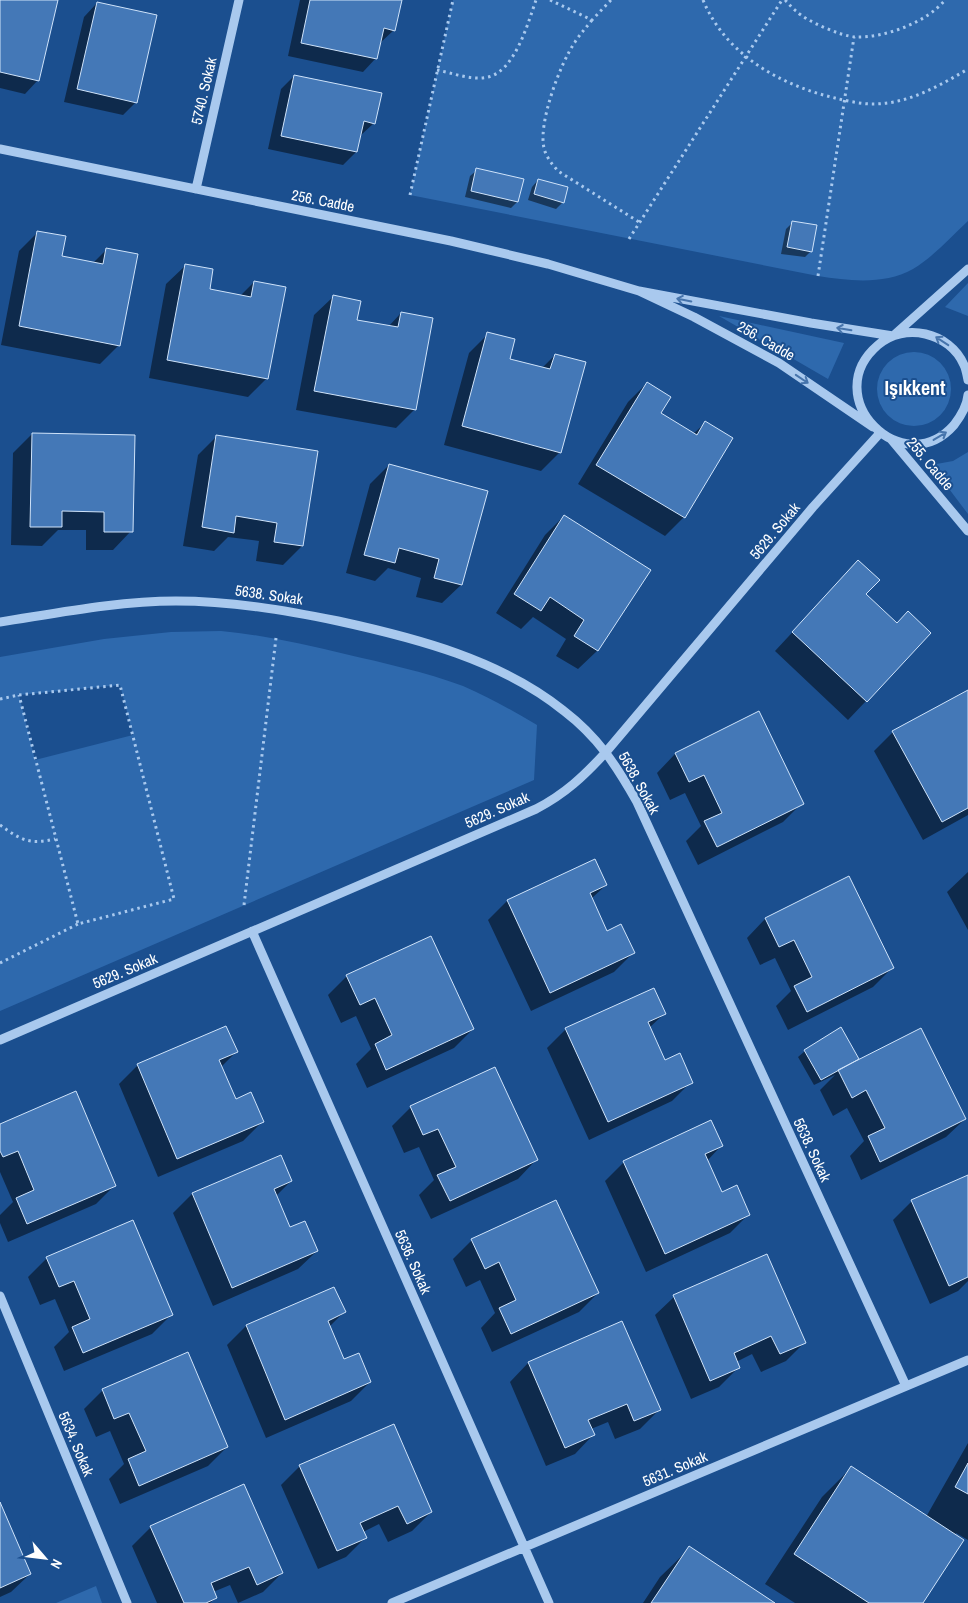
<svg xmlns="http://www.w3.org/2000/svg" width="968" height="1603" font-family="'Archivo Narrow',sans-serif">
<style>
.green{fill:#2e69ad;fill-rule:evenodd}
.shadow{fill:#0007}
.building{fill:#4478b7;stroke:#cfe3fa}
.lines{fill:none;stroke-linecap:round;stroke-linejoin:round}
.path{stroke:#a9c9ee;stroke-width:3;stroke-dasharray:2.5 4;stroke-linecap:butt}
.minor{stroke:#a9c9ee;stroke-width:9}
.oneway{stroke:#4674ac}
.labels{text-anchor:middle;stroke-width:4;stroke-linejoin:round;paint-order:stroke}
.street-label{font-size:15px;fill:#fff;stroke:#1b4f8f}
.district-label{font-size:20px;font-weight:bold;fill:#fff;stroke:#1b4f8f}
</style>
<rect width="100%" height="100%" fill="#1b4f8f"/>
<path class="green" d="M 453,0 L 968,0 L 968,221 C 951,237 933,257 913,269 C 884,285 850,281 818,276 L 410,195 Z
M 968,283 L 968,316 L 945,307 Z
M 719,316 L 844,343 L 828,379 Z
M877 389a37 37 0 1 1 74 0a37 37 0 1 1-74 0Z
M 968,452 L 968,514 L 931,465 L 953,461 Z
M 221,631 C 264,635 303,644 345,654 C 384,663 425,672 463,686 C 489,697 513,711 537,725 L 534,780 L 0,1011 L 0,657 L 104,639 L 171,632 ZM 120,685 L 133,735 L 35,760 L 19,695 Z
M 96,1586 L 102,1603 L 56,1603 Z"/>
<path class="shadow" d="M 0,0 L 56,0 L 38,80 L 25,94 L 0,88 Z
M 300,0 L 396,0 L 394,30 L 380,43 L 376,58 L 363,72 L 288,56 Z
M 97,3 L 136,102 L 123,115 L 64,102 L 84,17 Z
M 294,76 L 374,123 L 360,136 L 356,152 L 343,165 L 268,149 L 281,89 Z
M 477,170 L 517,202 L 511,208 L 465,197 L 470,176 Z
M 538,180 L 563,202 L 556,209 L 528,200 L 532,187 Z
M 792,223 L 811,251 L 805,257 L 781,254 L 786,229 Z
M 38,232 L 61,257 L 93,263 L 107,249 L 119,345 L 100,364 L 1,345 L 19,251 Z
M 185,266 L 208,290 L 240,296 L 254,282 L 267,378 L 248,397 L 149,378 L 166,284 Z
M 333,297 L 355,321 L 388,327 L 401,313 L 415,409 L 396,428 L 296,410 L 314,315 Z
M 488,334 L 509,359 L 542,368 L 555,355 L 560,452 L 541,471 L 444,445 L 469,353 Z
M 647,383 L 659,414 L 693,434 L 705,423 L 731,438 L 684,517 L 665,536 L 578,484 L 628,402 Z
M 32,434 L 131,531 L 113,550 L 86,550 L 86,530 L 58,530 L 42,546 L 11,545 L 13,453 Z
M 217,436 L 302,546 L 283,565 L 256,561 L 259,541 L 228,537 L 214,551 L 183,546 L 198,455 Z
M 389,465 L 461,585 L 442,603 L 416,597 L 421,578 L 388,568 L 375,581 L 346,573 L 370,484 Z
M 564,516 L 649,570 L 597,651 L 578,669 L 556,656 L 566,639 L 533,617 L 521,629 L 496,613 L 545,535 Z
M 840,581 L 864,594 L 866,701 L 848,720 L 775,651 Z
M 968,691 L 968,815 L 923,840 L 874,751 L 893,732 Z
M 758,713 L 802,803 L 783,822 L 698,865 L 686,841 L 701,826 L 685,793 L 670,800 L 657,773 L 675,754 Z
M 968,872 L 968,930 L 947,892 Z
M 848,878 L 892,968 L 873,987 L 788,1030 L 776,1006 L 791,991 L 775,958 L 760,965 L 747,938 L 765,919 Z
M 606,885 L 591,899 L 606,933 L 633,953 L 614,972 L 531,1011 L 488,920 L 507,901 Z
M 347,976 L 473,1029 L 454,1048 L 367,1088 L 356,1064 L 371,1049 L 356,1016 L 341,1023 L 328,995 Z
M 664,1014 L 649,1028 L 665,1062 L 691,1082 L 672,1101 L 589,1140 L 547,1048 L 566,1029 Z
M 805,1051 L 857,1059 L 853,1063 L 965,1119 L 946,1137 L 861,1180 L 850,1156 L 864,1141 L 847,1108 L 833,1116 L 820,1090 L 835,1075 L 814,1085 L 798,1057 Z
M 236,1052 L 221,1067 L 235,1100 L 262,1122 L 243,1141 L 158,1177 L 119,1084 L 138,1065 Z
M 411,1107 L 536,1160 L 518,1179 L 431,1219 L 419,1195 L 434,1180 L 419,1147 L 404,1153 L 392,1126 Z
M 0,1125 L 115,1185 L 96,1204 L 8,1242 L 0,1223 L 0,1215 L 13,1202 L 0,1172 Z
M 721,1146 L 707,1161 L 722,1194 L 749,1214 L 730,1233 L 646,1272 L 605,1181 L 624,1162 Z
M 280,1156 L 291,1181 L 276,1196 L 290,1229 L 317,1251 L 298,1269 L 213,1306 L 173,1213 L 192,1194 Z
M 968,1176 L 968,1281 L 958,1291 L 930,1304 L 893,1220 L 912,1201 Z
M 472,1240 L 598,1293 L 579,1312 L 492,1352 L 481,1328 L 495,1313 L 480,1280 L 466,1287 L 453,1259 Z
M 47,1258 L 171,1315 L 152,1334 L 64,1371 L 54,1347 L 69,1332 L 55,1299 L 40,1305 L 28,1277 Z
M 334,1288 L 344,1312 L 329,1327 L 343,1361 L 370,1382 L 351,1401 L 266,1438 L 227,1345 L 246,1326 Z
M 674,1297 L 805,1342 L 786,1361 L 761,1372 L 752,1354 L 736,1362 L 738,1368 L 719,1387 L 691,1399 L 655,1315 Z
M 622,1323 L 659,1410 L 640,1429 L 615,1439 L 608,1422 L 591,1429 L 593,1435 L 575,1454 L 546,1466 L 510,1382 L 528,1363 Z
M 103,1390 L 227,1447 L 208,1466 L 120,1504 L 109,1479 L 124,1464 L 110,1431 L 96,1437 L 84,1409 Z
M 968,1443 L 968,1540 L 956,1533 L 922,1603 L 795,1603 L 765,1584 L 822,1497 L 851,1468 L 926,1517 Z
M 300,1466 L 431,1512 L 412,1531 L 388,1542 L 379,1524 L 363,1532 L 365,1538 L 346,1557 L 318,1569 L 281,1485 Z
M 0,1505 L 30,1574 L 11,1592 L 0,1597 Z
M 151,1527 L 282,1573 L 263,1592 L 238,1603 L 230,1585 L 213,1592 L 215,1598 L 210,1603 L 157,1603 L 132,1546 Z
M 690,1548 L 773,1603 L 643,1603 L 660,1577 Z"/>
<path class="building" d="M 0,0 L 58,0 L 39,81 L 0,72 Z
M 310,0 L 402,0 L 395,31 L 384,28 L 377,59 L 301,43 Z
M 97,2 L 157,15 L 137,103 L 77,89 Z
M 294,75 L 382,93 L 375,124 L 364,121 L 357,152 L 281,136 Z
M 476,168 L 524,179 L 518,202 L 471,191 Z
M 538,179 L 568,187 L 564,203 L 534,194 Z
M 792,221 L 817,225 L 812,252 L 787,247 Z
M 37,231 L 66,236 L 62,256 L 103,264 L 106,248 L 138,254 L 120,346 L 19,326 Z
M 185,264 L 213,269 L 210,289 L 251,297 L 254,281 L 286,287 L 268,379 L 167,360 Z
M 333,295 L 361,301 L 357,320 L 398,327 L 401,312 L 433,318 L 416,410 L 314,391 Z
M 487,332 L 515,339 L 510,359 L 550,369 L 555,354 L 586,362 L 561,453 L 462,426 Z
M 647,382 L 671,397 L 661,413 L 697,435 L 705,421 L 733,438 L 685,518 L 596,465 Z
M 32,433 L 135,435 L 133,532 L 104,532 L 104,512 L 62,511 L 62,527 L 30,527 Z
M 216,435 L 318,451 L 303,546 L 274,542 L 277,523 L 236,516 L 234,533 L 202,527 Z
M 389,464 L 488,491 L 462,585 L 434,578 L 439,559 L 399,548 L 395,563 L 364,555 Z
M 564,515 L 651,570 L 598,651 L 574,636 L 584,620 L 550,597 L 541,611 L 514,594 Z
M 858,560 L 880,580 L 866,594 L 897,623 L 908,611 L 931,633 L 867,702 L 792,632 Z
M 968,690 L 968,808 L 942,822 L 892,731 Z
M 759,711 L 804,804 L 717,847 L 704,821 L 722,813 L 704,775 L 689,782 L 675,753 Z
M 595,859 L 607,885 L 590,893 L 607,931 L 621,924 L 635,953 L 550,993 L 507,900 Z
M 849,876 L 894,968 L 807,1012 L 794,986 L 812,977 L 794,940 L 779,947 L 765,918 Z
M 431,936 L 474,1029 L 386,1070 L 375,1044 L 392,1035 L 375,998 L 360,1005 L 346,975 Z
M 654,988 L 666,1014 L 648,1022 L 665,1060 L 680,1053 L 693,1083 L 608,1122 L 565,1028 Z
M 226,1026 L 238,1052 L 219,1060 L 236,1099 L 251,1092 L 264,1122 L 177,1159 L 137,1064 Z
M 841,1027 L 859,1059 L 821,1080 L 804,1050 Z
M 921,1028 L 966,1119 L 880,1162 L 868,1136 L 885,1128 L 866,1090 L 852,1098 L 838,1070 Z
M 495,1067 L 538,1160 L 450,1201 L 437,1175 L 456,1167 L 438,1129 L 423,1135 L 410,1106 Z
M 76,1091 L 116,1186 L 27,1224 L 16,1198 L 34,1190 L 18,1151 L 3,1157 L 0,1151 L 0,1124 Z
M 711,1120 L 723,1146 L 705,1154 L 722,1192 L 737,1185 L 750,1215 L 665,1254 L 623,1161 Z
M 281,1155 L 292,1181 L 274,1189 L 290,1227 L 305,1221 L 318,1251 L 232,1288 L 192,1193 Z
M 968,1175 L 968,1277 L 949,1286 L 911,1200 Z
M 556,1200 L 599,1293 L 511,1334 L 499,1308 L 516,1300 L 499,1262 L 485,1269 L 471,1239 Z
M 133,1220 L 173,1315 L 83,1353 L 72,1327 L 90,1319 L 74,1281 L 59,1287 L 46,1257 Z
M 767,1254 L 806,1343 L 780,1354 L 771,1336 L 734,1353 L 740,1368 L 710,1381 L 673,1295 Z
M 334,1287 L 346,1312 L 328,1321 L 344,1359 L 359,1353 L 371,1382 L 285,1420 L 246,1325 Z
M 622,1321 L 661,1410 L 634,1421 L 627,1404 L 588,1420 L 595,1435 L 565,1448 L 528,1362 Z
M 188,1352 L 228,1447 L 139,1486 L 128,1459 L 146,1451 L 129,1413 L 114,1419 L 102,1389 Z
M 394,1424 L 432,1512 L 407,1524 L 398,1506 L 360,1523 L 367,1538 L 337,1551 L 299,1465 Z
M 968,1463 L 968,1494 L 955,1487 Z
M 851,1466 L 964,1540 L 923,1603 L 869,1603 L 794,1554 Z
M 244,1484 L 283,1573 L 257,1585 L 249,1567 L 211,1583 L 217,1598 L 206,1603 L 184,1603 L 150,1526 Z
M 0,1502 L 31,1574 L 0,1588 Z
M 689,1546 L 775,1603 L 651,1603 Z"/>
<g class="lines">
<path class="path" d="M 550,0 L 592,20 L 611,0
M 703,0 C 726,55 780,85 835,98 C 847,101 861,104 873,104 C 908,104 939,86 968,69
M 785,0 C 789,4 792,8 796,11 C 806,21 841,36 855,37 C 884,38 926,23 945,0
M 592,20 C 586,28 580,34 575,42 C 560,64 538,123 544,148 C 546,157 552,164 558,171 L 639,222
M 437,70 C 453,73 472,81 488,77 C 515,71 528,23 536,0
M 410,195 L 453,0
M 629,239 L 782,0
M 818,276 L 854,37
M 0,699 L 19,695 L 120,685 L 174,899 L 78,924 L 19,695
M 0,825 C 21,840 29,845 55,839
M 244,905 L 276,638
M 0,963 L 78,924"/>
<path class="minor" d="M 0,149 L 451,241 L 548,264 L 639,291
M 196,189 L 239,0
M 968,380 C 967,375 966,369 964,365 C 950,332 904,322 878,345 C 817,397 903,483 954,425 C 961,416 967,406 968,395
M 873,427 L 779,363 L 694,317 L 639,291 L 811,323 L 893,336 L 968,269
M 891,439 L 968,531
M 0,622 C 58,613 118,601 176,601 C 231,601 284,610 338,621 C 416,638 501,660 564,711 C 598,737 616,765 637,802 L 906,1386
M 252,931 L 549,1603
M 0,1040 L 536,809 C 565,794 584,776 606,752 L 813,507 L 880,433
M 0,1296 L 127,1603
M 392,1603 L 968,1360"/>
</g>
<defs><path id="oneway-shaft" d="M-6 0H5M1.5-3L5.5 0L1.5 3" fill="none" stroke-width="1.6" stroke-linecap="round" stroke-linejoin="round" transform="scale(1.25)"/></defs>
<g class="oneway">
<use href="#oneway-shaft" transform="translate(684 300) rotate(-169)"/>
<use href="#oneway-shaft" transform="translate(844 329) rotate(-171)"/>
<use href="#oneway-shaft" transform="translate(942 341) rotate(-147)"/>
<use href="#oneway-shaft" transform="translate(802 379) rotate(34)"/>
<use href="#oneway-shaft" transform="translate(940 436) rotate(-31)"/>
</g>
<g class="labels">
<g class="street-label">
<text transform="translate(204 91) rotate(-77)" y="5">5740. Sokak</text>
<text transform="translate(323 201) rotate(11)" y="5">256. Cadde</text>
<text transform="translate(766 341) rotate(30)" y="5">256. Cadde</text>
<text transform="translate(930 464) rotate(50)" y="5">255. Cadde</text>
<text transform="translate(775 531) rotate(-50)" y="5">5629. Sokak</text>
<text transform="translate(269 595) rotate(8)" y="5">5638. Sokak</text>
<text transform="translate(639 783) rotate(61)" y="5">5638. Sokak</text>
<text transform="translate(497 810) rotate(-24)" y="5">5629. Sokak</text>
<text transform="translate(125 971) rotate(-23)" y="5">5629. Sokak</text>
<text transform="translate(812 1150) rotate(65)" y="5">5638. Sokak</text>
<text transform="translate(413 1262) rotate(66)" y="5">5636. Sokak</text>
<text transform="translate(76 1444) rotate(67)" y="5">5634. Sokak</text>
<text transform="translate(675 1469) rotate(-23)" y="5">5631. Sokak</text>
</g>
<g class="district-label">
<text x="915" y="395">Işıkkent</text>
</g>
</g>
<g transform="translate(45 1558) rotate(118)" stroke="#1b4f8f" stroke-width="4" paint-order="stroke">
<path d="M0-4L9 19L0 12L-9 19Z" fill="#ffffff"/>
<text y="-8" font-size="14" font-weight="bold" text-anchor="middle" fill="#ffffff">N</text>
</g>
</svg>
